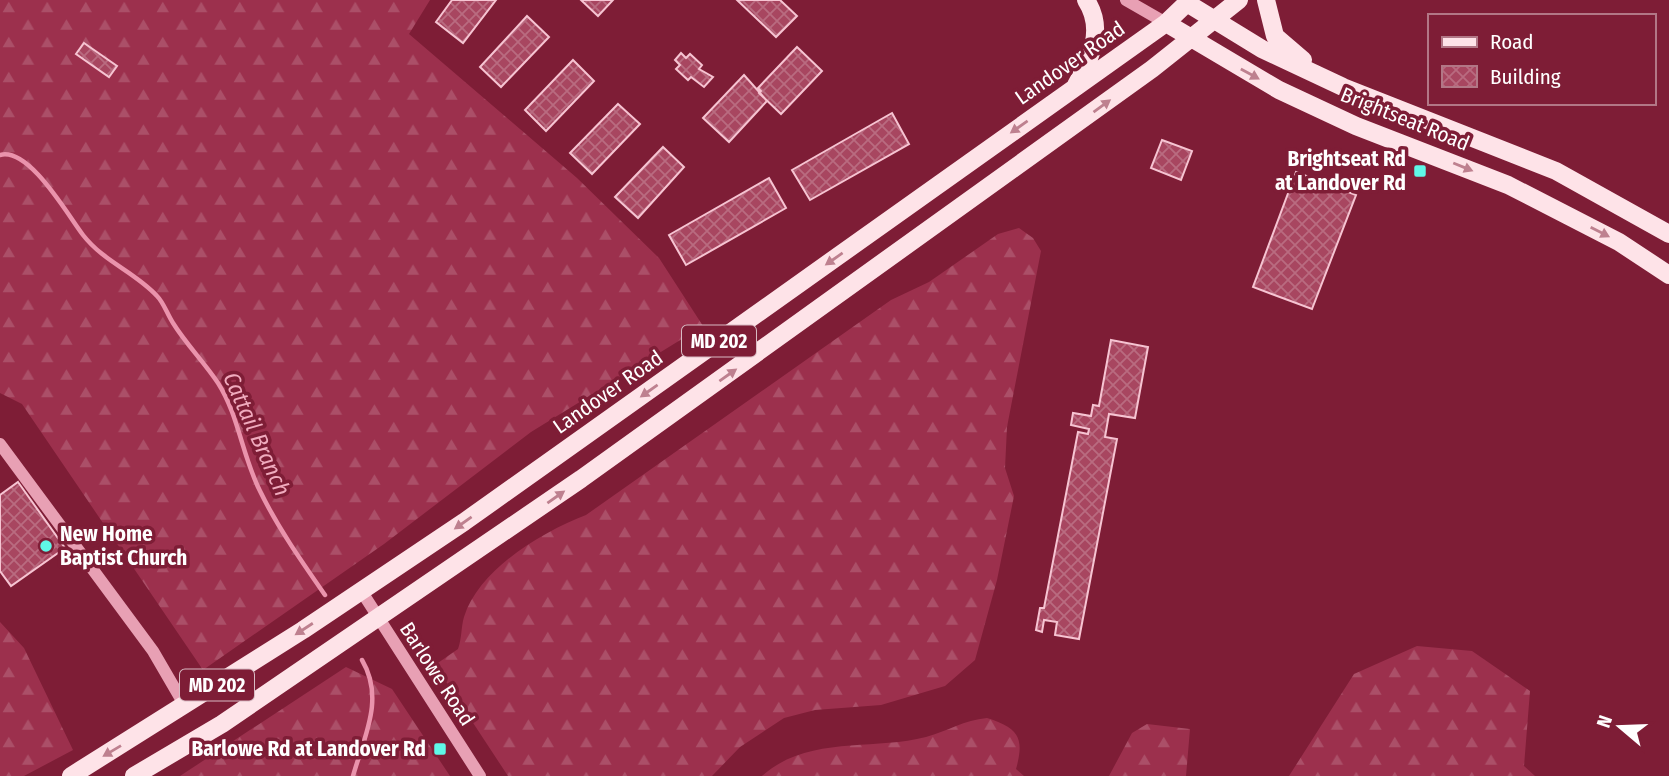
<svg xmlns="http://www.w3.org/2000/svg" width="1669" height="776" font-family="'Fira Sans Condensed',sans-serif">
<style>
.forest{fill:url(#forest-firs)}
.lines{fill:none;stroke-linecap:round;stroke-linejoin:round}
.stream{stroke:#ea93ac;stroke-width:4.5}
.building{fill:url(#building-cross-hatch);stroke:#f6c4d2;stroke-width:2}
.minor{stroke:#e8a0b4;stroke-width:12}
.major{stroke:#fee3e8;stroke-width:18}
.oneway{fill:#be808f}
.poi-dot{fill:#5ff7e7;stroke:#7e1d36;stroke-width:2.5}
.labels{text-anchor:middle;stroke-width:7;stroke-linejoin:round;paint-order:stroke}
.shield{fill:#7e1d36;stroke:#d8bbc3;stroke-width:2}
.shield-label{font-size:19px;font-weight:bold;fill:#fff}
.street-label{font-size:21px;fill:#fff;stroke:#7e1d36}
.poi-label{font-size:21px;font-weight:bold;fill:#fff;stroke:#7e1d36;text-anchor:end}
.water-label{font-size:23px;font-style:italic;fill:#f0abbe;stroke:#7e1d36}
</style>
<defs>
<pattern id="forest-firs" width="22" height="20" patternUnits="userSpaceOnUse" patternTransform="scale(1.75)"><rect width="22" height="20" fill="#9c304d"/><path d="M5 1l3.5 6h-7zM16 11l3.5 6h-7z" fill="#ab4f68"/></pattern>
<pattern id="building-cross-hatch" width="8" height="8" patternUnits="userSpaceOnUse" patternTransform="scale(1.75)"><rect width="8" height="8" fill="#a84660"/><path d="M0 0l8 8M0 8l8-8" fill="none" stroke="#b96b80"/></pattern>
</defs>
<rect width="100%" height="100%" fill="#7e1d36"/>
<path class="forest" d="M 0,0 L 430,0 L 409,34 L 577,178 L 659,258 L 703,326 L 531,432 L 384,544 L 203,670 L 22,404 L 0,393 Z
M 1019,228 L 1033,238 L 1041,251 L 1007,427 L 1005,468 L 1014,496 L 997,580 L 975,660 L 945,686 L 881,705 L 815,710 L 784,718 L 740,747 L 712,776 L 508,776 L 435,665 L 458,649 C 462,638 461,627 464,617 C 479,569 542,532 586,515 L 891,300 L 929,282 L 998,234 Z
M 0,622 L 24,648 L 73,750 L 24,776 L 0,776 Z
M 1417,646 L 1472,651 L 1530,691 L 1524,766 L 1535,776 L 1289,776 L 1354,674 Z
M 346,667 L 392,689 L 450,776 L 180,776 Z
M 987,718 C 1018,728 1025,737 1016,769 L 1024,776 L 762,776 C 808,735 872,751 926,737 C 948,731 964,720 987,718 Z
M 1147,724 L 1190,729 L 1186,776 L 1109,776 L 1132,733 Z"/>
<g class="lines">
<path class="stream" d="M 0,155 C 29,147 67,214 83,235 C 104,262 135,272 157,296 C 164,303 167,314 173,323 C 186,344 204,362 218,383 C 239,416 242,456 260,491 C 278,528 302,562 325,595
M 353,776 C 364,737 385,699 362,660"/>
</g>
<path class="building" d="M 452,0 L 496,0 L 463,43 L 436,22 Z
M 581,0 L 613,0 L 598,16 Z
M 737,0 L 780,0 L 797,16 L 776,37 Z
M 527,16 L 549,37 L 501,87 L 480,67 Z
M 84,43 L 117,66 L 109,77 L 76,54 Z
M 797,47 L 822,71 L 781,114 L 759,93 L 761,91 L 758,88 Z
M 681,53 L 686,58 L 690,54 L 702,65 L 699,69 L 713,77 L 704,87 L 691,77 L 688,80 L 676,69 L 680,65 L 675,60 Z
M 573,60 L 594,81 L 546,131 L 525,110 Z
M 744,75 L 767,101 L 729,142 L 703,118 Z
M 618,104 L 640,124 L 592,174 L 570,153 Z
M 892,113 L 909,144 L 810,200 L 792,170 Z
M 1162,140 L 1192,151 L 1181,180 L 1151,168 Z
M 663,147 L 684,167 L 638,218 L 615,197 Z
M 1296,172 L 1356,195 L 1312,309 L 1253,287 Z
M 769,178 L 786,208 L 686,265 L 669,235 Z
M 1111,340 L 1148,347 L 1135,418 L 1109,414 L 1105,437 L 1117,439 L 1079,639 L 1055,635 L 1057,622 L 1044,620 L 1042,632 L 1036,630 L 1040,608 L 1044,608 L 1078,432 L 1088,434 L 1089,429 L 1071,425 L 1073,413 L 1091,416 L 1093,405 L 1099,406 Z
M 18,482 L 65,548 L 11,586 L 0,571 L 0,495 Z"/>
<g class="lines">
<path class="minor" d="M 1126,0 L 1166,23
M 0,444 L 153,651 L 185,706
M 362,592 L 480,776"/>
<path class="major" d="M 1266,0 L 1275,36 L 1303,60
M 1187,3 L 1262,49 L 1343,87 L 1556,171 L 1669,234
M 1166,23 L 1279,90 L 1356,126 L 1508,185 L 1619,242 L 1669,275
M 1076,85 C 1091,58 1105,29 1086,0
M 71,776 L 303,630 L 464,522 L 1166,23 L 1190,0
M 134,776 L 222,724 L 581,479 L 1152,69 L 1239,0"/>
</g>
<defs><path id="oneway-solid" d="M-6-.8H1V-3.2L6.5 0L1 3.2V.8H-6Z" transform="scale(1.75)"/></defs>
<g class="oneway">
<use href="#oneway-solid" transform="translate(1250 74) rotate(29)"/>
<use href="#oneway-solid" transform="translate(1102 106) rotate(-36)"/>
<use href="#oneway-solid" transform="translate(1019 127) rotate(145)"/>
<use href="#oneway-solid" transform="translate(1463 167) rotate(22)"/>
<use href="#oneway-solid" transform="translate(1600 232) rotate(27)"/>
<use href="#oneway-solid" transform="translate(834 259) rotate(145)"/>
<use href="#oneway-solid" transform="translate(728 375) rotate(-35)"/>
<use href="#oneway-solid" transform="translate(649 391) rotate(145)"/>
<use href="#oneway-solid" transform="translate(556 497) rotate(-35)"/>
<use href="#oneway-solid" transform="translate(463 523) rotate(145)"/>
<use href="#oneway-solid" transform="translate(304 629) rotate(147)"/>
<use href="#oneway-solid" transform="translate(112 751) rotate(149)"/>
</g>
<g class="poi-dot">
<rect x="1413" y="164" width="14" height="14" rx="3.5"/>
<circle cx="46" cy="546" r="7"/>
<rect x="433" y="742" width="14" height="14" rx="3.5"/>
</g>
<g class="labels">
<g class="shield">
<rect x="682" y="325.5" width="74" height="31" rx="5"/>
<rect x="180" y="669.5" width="74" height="31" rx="5"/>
</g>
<g class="shield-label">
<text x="719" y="348">MD 202</text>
<text x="217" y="692">MD 202</text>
</g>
<g class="street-label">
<text transform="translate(1070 63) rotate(-35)" y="7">Landover Road</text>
<text transform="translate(1405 119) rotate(22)" y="7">Brightseat Road</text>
<text transform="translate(608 392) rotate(-35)" y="7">Landover Road</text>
<text transform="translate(437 674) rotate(57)" y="7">Barlowe Road</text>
</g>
<g class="poi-label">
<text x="1406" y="166">Brightseat Rd<tspan x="1406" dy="24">at Landover Rd</tspan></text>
<text x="60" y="541" text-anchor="start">New Home<tspan x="60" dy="24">Baptist Church</tspan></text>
<text x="426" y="756">Barlowe Rd at Landover Rd</text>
</g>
<g class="water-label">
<text transform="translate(257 434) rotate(66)" y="8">Cattail Branch</text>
</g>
</g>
<rect x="1428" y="14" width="228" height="91" fill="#7e1d36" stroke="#b27786" stroke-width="2"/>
<rect x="1442" y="37" width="35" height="10" fill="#fee3e8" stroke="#b27786" stroke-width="2"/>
<text x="1490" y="49" font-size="21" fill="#ffffff">Road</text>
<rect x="1442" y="66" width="35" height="21" fill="url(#building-cross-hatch)" stroke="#b27786" stroke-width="2"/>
<text x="1490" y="84" font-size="21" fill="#ffffff">Building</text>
<g transform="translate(1620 727) rotate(289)" stroke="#7e1d36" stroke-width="5" paint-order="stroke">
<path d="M0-5L12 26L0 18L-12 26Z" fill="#ffffff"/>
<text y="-10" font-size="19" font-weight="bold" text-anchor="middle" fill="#ffffff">N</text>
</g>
</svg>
